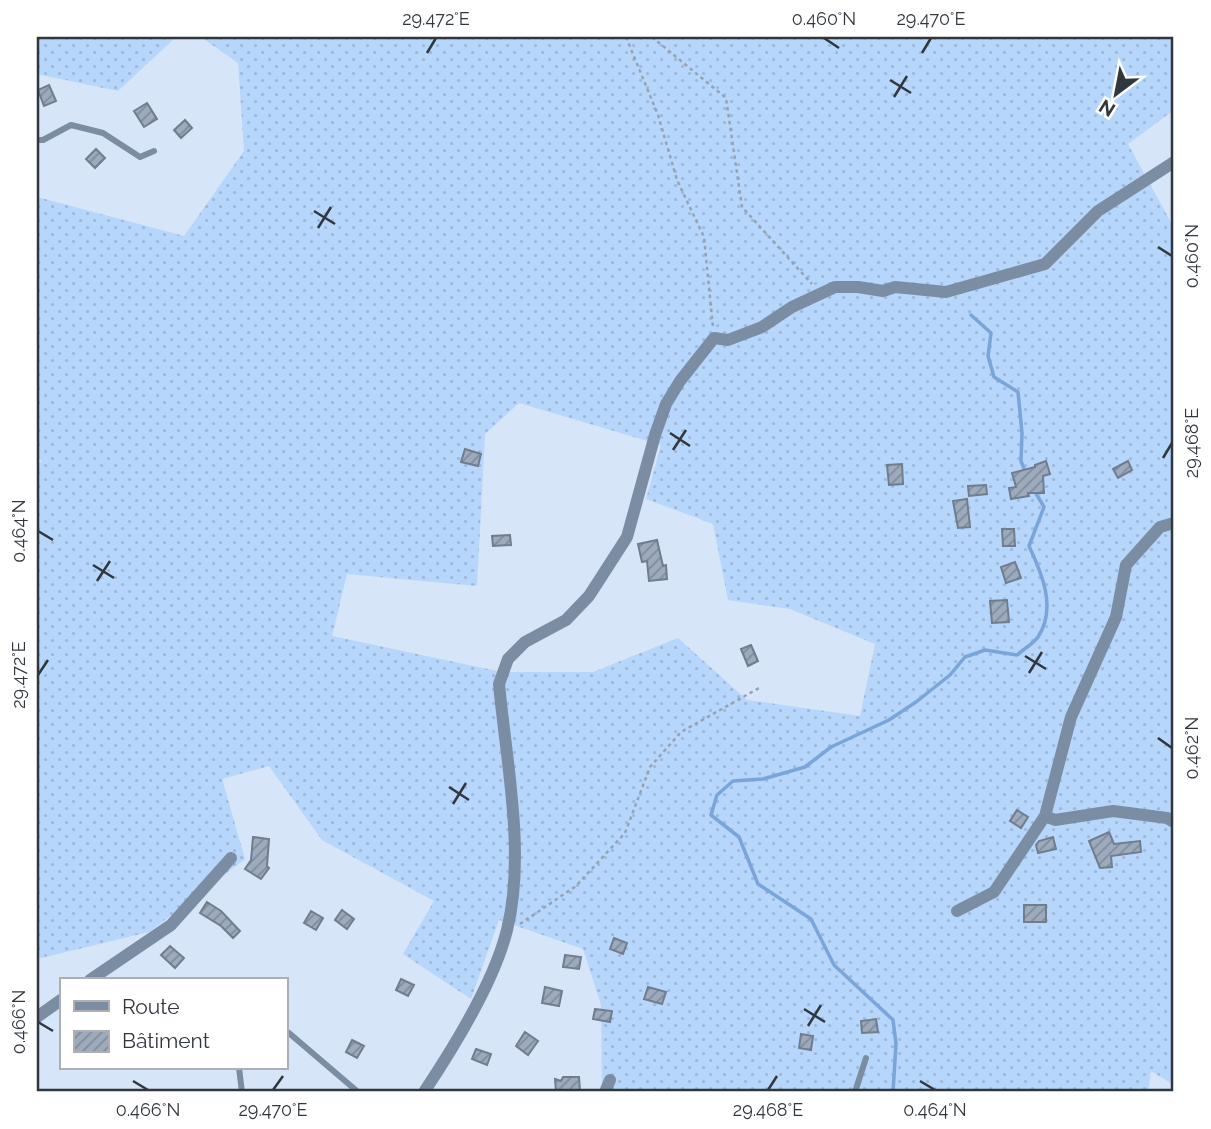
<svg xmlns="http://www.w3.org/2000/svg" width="1211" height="1129" font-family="Raleway,sans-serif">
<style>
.grass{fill:url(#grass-dots);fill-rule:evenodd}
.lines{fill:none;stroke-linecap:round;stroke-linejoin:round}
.stream{stroke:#7aa5d8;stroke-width:3.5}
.building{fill:url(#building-hatch);stroke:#6f7d8e;stroke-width:2}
.path{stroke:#97a2b1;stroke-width:2.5;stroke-dasharray:3.5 3.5;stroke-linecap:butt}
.service{stroke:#7a8da3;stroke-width:6}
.minor{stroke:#7a8da3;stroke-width:12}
.ticks{fill:none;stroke:#31373e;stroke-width:2.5}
.neatline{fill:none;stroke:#31373e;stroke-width:2.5}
.ticks-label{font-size:18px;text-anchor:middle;fill:#31373e}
</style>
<defs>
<pattern id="grass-dots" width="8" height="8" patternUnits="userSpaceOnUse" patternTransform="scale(1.75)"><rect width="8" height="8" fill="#b6d6fc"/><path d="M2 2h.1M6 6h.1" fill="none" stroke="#9db8d9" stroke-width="1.8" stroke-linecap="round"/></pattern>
<pattern id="building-hatch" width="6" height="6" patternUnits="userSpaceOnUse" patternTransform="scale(1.75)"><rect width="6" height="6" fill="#9caabc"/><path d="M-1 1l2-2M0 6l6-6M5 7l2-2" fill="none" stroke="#808b9a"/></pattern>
</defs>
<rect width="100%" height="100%" fill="#d6e5f8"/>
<path class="grass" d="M 37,37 L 176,37 L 118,91 L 37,74 Z
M 201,37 L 1174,37 L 1174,110 L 1128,144 L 1174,228 L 1174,1085 L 1151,1071 L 1148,1092 L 602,1092 L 601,1005 L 583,949 L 499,920 L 471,999 L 403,954 L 434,901 L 322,840 L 269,766 L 222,779 L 245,859 L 149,932 L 37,959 L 37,463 L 42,462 L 37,455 L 37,197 L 184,236 L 244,151 L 238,63 ZM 519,403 L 661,445 L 646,499 L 713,524 L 728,600 L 790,609 L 875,644 L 860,716 L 747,700 L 678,638 L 593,672 L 502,672 L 332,636 L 347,574 L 477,586 L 485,434 Z"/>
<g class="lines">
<path class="stream" d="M 971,315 L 991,333 L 988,356 L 994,377 L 1018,392 L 1022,433 L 1021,461 L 1026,474
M 893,1092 L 896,1044 L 893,1020 L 834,965 L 811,919 L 758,884 L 739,837 L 711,815 L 717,795 L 733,781 L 763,779 L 805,767 L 831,747 L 889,720 L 916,702 L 950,675 L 965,657 L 985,650 L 1017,655 C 1024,649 1034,643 1038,637 C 1057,608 1042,574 1029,546 L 1044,507 L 1034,490"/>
</g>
<path class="building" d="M 49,85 L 56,101 L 44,106 L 38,90 Z
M 147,103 L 157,119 L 144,127 L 134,111 Z
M 185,120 L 192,128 L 181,138 L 174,130 Z
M 96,149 L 105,158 L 95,168 L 86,159 Z
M 465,449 L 481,454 L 478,466 L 461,462 Z
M 1046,461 L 1050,474 L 1043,476 L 1044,493 L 1028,493 L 1029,496 L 1011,499 L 1009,488 L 1016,487 L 1012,473 L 1035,467 L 1035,465 Z
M 1128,461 L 1132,470 L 1118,478 L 1113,469 Z
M 902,464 L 903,484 L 889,485 L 887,465 Z
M 986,485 L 987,494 L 969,496 L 968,486 Z
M 967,499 L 970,527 L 958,528 L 953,501 Z
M 1002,529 L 1014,529 L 1015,546 L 1003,546 Z
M 510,535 L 511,545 L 493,546 L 492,536 Z
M 657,540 L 663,566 L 666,565 L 667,579 L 649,581 L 647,561 L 642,562 L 638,544 Z
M 1015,562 L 1021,578 L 1006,583 L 1001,567 Z
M 1007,600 L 1009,622 L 992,623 L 990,601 Z
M 751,645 L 758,661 L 748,666 L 741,649 Z
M 1017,810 L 1028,817 L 1021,828 L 1010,821 Z
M 1109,832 L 1114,844 L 1140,841 L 1141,852 L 1111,856 L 1112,867 L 1100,868 L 1089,841 Z
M 253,837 L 269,839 L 267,866 L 269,868 L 261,879 L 245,869 L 251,860 Z
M 1053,837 L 1056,849 L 1038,853 L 1036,845 L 1039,841 Z
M 207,902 L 221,911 L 240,931 L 233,938 L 221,926 L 200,913 Z
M 1024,905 L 1046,905 L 1046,922 L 1024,922 Z
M 342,910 L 354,919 L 347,929 L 335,920 Z
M 311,911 L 323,918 L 316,930 L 304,923 Z
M 614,938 L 627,943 L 623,954 L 610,949 Z
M 170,946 L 184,958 L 175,968 L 161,955 Z
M 565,955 L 581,957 L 579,969 L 563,967 Z
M 401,979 L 414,985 L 408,996 L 396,990 Z
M 545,987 L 562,991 L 559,1006 L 542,1003 Z
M 648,987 L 666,992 L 662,1004 L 644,999 Z
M 595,1009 L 612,1011 L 610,1022 L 593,1019 Z
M 876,1019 L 878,1032 L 862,1033 L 861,1021 Z
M 525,1032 L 538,1041 L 528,1055 L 516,1046 Z
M 801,1034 L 813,1036 L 811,1050 L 799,1048 Z
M 352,1040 L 364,1046 L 357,1058 L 346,1052 Z
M 476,1049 L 491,1054 L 487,1065 L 472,1059 Z
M 563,1077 L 579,1077 L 580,1091 L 556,1092 L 555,1079 L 561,1081 Z"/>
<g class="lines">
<path class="path" d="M 626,37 L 658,115 L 677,180 L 704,237 L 713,328
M 652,37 L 726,98 L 742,207 L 812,284
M 520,924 L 576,886 L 625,833 L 650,767 L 681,732 L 759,688"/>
<path class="service" d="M 37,140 L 43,140 L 71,125 L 103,133 L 140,157 L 154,151
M 289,1033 L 358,1092
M 239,1068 L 242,1092
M 855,1092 L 866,1058"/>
<path class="minor" d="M 1045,816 L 1055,820 L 1113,811 L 1167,818 L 1174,822
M 957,911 L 994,892 L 1045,816 L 1071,717 L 1116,617 L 1126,565 L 1160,527 L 1174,523
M 90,980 L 171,925 L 231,858
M 37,1017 L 61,1000
M 424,1092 C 454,1047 494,983 507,930 C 526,855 506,760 499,684 L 508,659 L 525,642 L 566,620 L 589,596 L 627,537 L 655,435 L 666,404 L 680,381 L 714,338 L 728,340 L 762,327 L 792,307 L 835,287 L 858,287 L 883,291 L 895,287 L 946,292 L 1045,264 L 1098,211 L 1174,162
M 605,1092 L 610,1080"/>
</g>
<path class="ticks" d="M 824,38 L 839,48M 427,53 L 436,38M 922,53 L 931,38M 890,80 L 911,93M 894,97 L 907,76M 314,211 L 335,224M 318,228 L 331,207M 1158,247 L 1172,256M 670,433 L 690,446M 673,450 L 686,430M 1163,458 L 1172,443M 38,531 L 53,540M 93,565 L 114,578M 97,581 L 110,561M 1025,656 L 1046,669M 1029,673 L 1042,652M 38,675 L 48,660M 1158,738 L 1172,748M 449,787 L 469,800M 453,804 L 466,783M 804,1009 L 825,1022M 38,1022 L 53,1031M 808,1026 L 821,1005M 133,1081 L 148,1090M 920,1081 L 935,1090M 273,1090 L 283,1076M 768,1090 L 777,1076"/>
<rect width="1211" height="1129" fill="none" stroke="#ffffff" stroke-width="77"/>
<rect x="60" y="978" width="228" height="91" fill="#ffffff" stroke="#adafb2" stroke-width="2"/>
<rect x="74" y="1001" width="35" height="10" fill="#7a8da3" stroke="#adafb2" stroke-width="2"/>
<text x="122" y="1014" font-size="21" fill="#31373e">Route</text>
<rect x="74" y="1031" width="35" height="21" fill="url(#building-hatch)" stroke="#adafb2" stroke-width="2"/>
<text x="122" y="1048" font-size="21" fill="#31373e">Bâtiment</text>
<g transform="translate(1116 94) rotate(212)" stroke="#ffffff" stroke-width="5" paint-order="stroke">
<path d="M0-5L12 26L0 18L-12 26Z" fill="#31373e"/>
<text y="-10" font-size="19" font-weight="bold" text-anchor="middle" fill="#31373e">N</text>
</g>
<rect x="38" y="38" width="1134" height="1052" class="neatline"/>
<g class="ticks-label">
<text x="436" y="25">29.472°E</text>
<text x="824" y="25">0.460°N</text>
<text x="931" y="25">29.470°E</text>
<text transform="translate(1192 256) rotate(-90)" y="6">0.460°N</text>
<text transform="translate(1192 443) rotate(-90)" y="6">29.468°E</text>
<text transform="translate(19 531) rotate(-90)" y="6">0.464°N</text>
<text transform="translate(19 675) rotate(-90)" y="6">29.472°E</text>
<text transform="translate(1192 748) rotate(-90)" y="6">0.462°N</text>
<text transform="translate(19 1022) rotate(-90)" y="6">0.466°N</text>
<text x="148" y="1116">0.466°N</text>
<text x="273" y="1116">29.470°E</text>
<text x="768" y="1116">29.468°E</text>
<text x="935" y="1116">0.464°N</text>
</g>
</svg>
